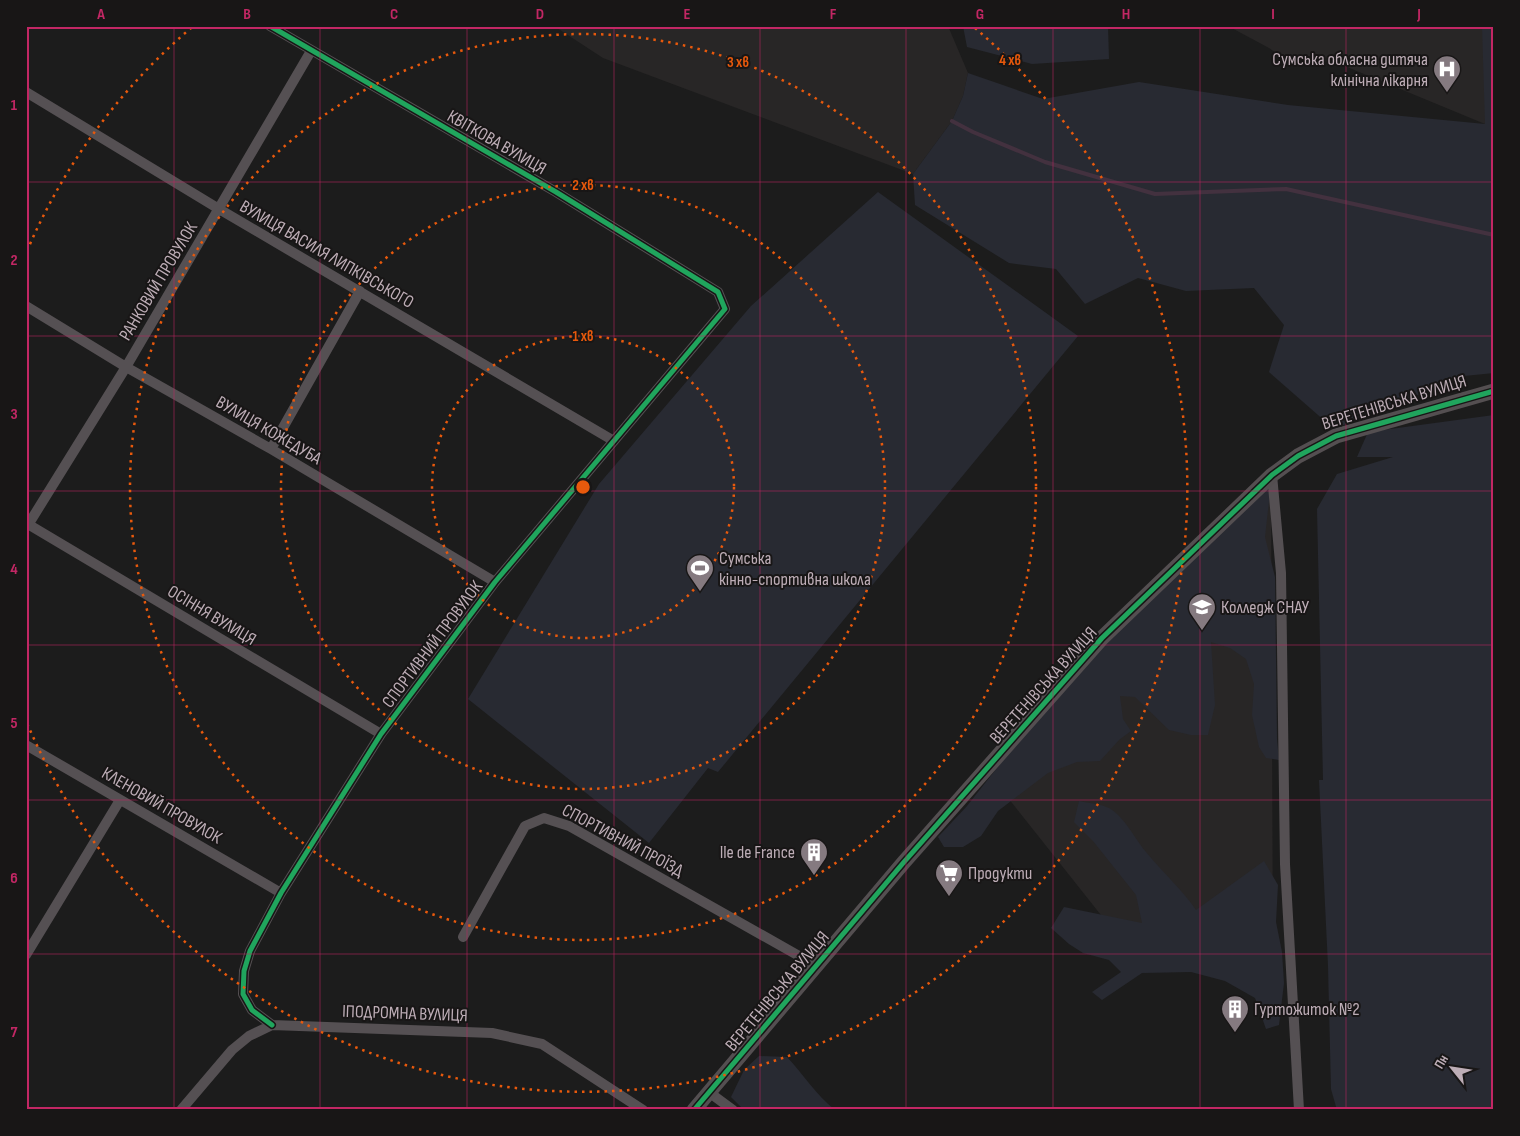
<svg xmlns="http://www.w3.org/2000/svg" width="1520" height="1136" font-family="'Sofia Sans Condensed',sans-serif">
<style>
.built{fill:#282626}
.green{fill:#282a32}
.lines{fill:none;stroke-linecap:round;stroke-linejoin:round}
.stream{stroke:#43313f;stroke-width:4}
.street{stroke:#555053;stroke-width:10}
.secondary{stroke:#544f51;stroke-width:15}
.cycleway-casing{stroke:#181616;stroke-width:8}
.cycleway{stroke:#20a55d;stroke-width:5}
.grid{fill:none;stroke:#c22764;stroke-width:1;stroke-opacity:0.55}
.ring{fill:none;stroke:#e8590c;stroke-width:2.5;stroke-dasharray:2.5 5}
.labels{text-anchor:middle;stroke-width:4;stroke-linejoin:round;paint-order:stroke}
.poi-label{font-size:18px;fill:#bdadb6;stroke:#181616;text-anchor:start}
.street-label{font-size:18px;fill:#bdadb6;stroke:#181616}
.centre{fill:#e8590c;stroke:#181616;stroke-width:2.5}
.ring-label{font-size:15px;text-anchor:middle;font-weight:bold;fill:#e8590c;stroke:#181616;stroke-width:4;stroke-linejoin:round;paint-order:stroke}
.neatline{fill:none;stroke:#c22764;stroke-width:2}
.grid-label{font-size:16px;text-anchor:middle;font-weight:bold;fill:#c22764}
</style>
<rect width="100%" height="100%" fill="#1c1c1c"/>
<path class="built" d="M 554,26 L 948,26 L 968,73 L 963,96 L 952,121 L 913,174 L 603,58 Z
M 1228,26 L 1494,26 L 1485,124 L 1335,62 L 1289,62 L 1269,48 Z
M 1271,483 L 1273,963 L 1139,963 L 993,779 Z"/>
<path class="green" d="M 963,26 L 1108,26 L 1109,59 L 1032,64 L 967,47 Z
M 1482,26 L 1494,26 L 1494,373 L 1464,376 L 1334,429 L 1269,372 L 1284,325 L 1254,288 L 1186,291 L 1138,278 L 1085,304 L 1056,269 L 1009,263 L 915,205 L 913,174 L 952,121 L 963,96 L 968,73 L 1043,99 L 1139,82 L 1288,105 L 1485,124 Z
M 878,192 L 1078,336 L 718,772 L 708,768 L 649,843 L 468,699 L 599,484 L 751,306 Z
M 1494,415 L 1494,1110 L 1337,1110 L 1331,1089 L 1328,966 L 1319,780 L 1323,780 L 1317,509 L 1337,474 L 1393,457 L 1357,457 L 1368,432 Z
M 1271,483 L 1265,537 L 1275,577 L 1277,739 L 1279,760 L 1266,758 L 1259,747 L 1252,715 L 1254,684 L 1246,659 L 1230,648 L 1211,642 L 1215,705 L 1208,735 L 1191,735 L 1169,730 L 1135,697 L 1120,696 L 1123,719 L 1131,731 L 1119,740 L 1100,761 L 1077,762 L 1048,773 L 998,811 L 981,836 L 963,847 L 944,847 L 938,837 L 967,806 L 1023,735 L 1096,653 Z
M 1079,801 C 1088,803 1101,804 1109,808 C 1124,816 1135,839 1146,852 C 1162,872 1182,889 1196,910 L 1264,861 L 1278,885 L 1276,922 L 1282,952 L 1284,983 L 1279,1025 L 1266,1029 L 1255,998 L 1225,981 L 1191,972 L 1142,973 L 1102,1000 L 1092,992 L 1121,972 L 1109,960 L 1083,953 L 1069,944 L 1051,928 L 1064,907 L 1142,923 L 1136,895 L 1093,841 L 1074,822 Z
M 759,1056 L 787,1057 C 803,1074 816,1095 835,1110 L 744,1110 L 731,1097 L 744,1070 Z"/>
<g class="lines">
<path class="stream" d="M 952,121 L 973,132 L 1045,162 L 1155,194 L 1286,189 L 1494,235"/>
<path class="street" d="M 270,26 L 556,192 L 718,292 L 725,309 L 495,582 L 381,734 L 281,893 L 250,951 L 244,971 L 243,994 L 252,1010 L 272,1025
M 26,92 L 219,209 L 614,441
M 26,306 L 126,367 L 271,449 L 495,582
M 271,449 L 360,291
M 1272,475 L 1281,573 L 1285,864 L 1299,1110
M 26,523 L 381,734
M 28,525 L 126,367 L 311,51
M 26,745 L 281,893
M 463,937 L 525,826 L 544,818 L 569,826 L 815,965
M 26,955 L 120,800
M 710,1093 L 733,1110
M 181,1110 L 232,1050 L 249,1036 L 272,1025 L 492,1033 L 542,1044 L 643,1110"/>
<path class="secondary" d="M 694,1110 L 904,862 L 1102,638 L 1272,475 L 1298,456 L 1336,436 L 1494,391"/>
<g class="cycleway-casing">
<path id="cycleway" d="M 270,26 L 556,192 L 718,292 L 725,309 L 495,582 L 381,734 L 281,893 L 250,951 L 244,971 L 243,994 L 252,1010 L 272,1025
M 694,1110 L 904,862 L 1102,638 L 1272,475 L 1298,456 L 1336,436 L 1494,391"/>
</g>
<use href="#cycleway" class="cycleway"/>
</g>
<path class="grid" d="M 174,26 L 174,1110M 320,26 L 320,1110M 467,26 L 467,1110M 614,26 L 614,1110M 760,26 L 760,1110M 906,26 L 906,1110M 1053,26 L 1053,1110M 1200,26 L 1200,1110M 1346,26 L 1346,1110M 26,182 L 1494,182M 26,336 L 1494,336M 26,491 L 1494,491M 26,645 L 1494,645M 26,800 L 1494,800M 26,954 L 1494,954"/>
<g class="ring">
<circle cx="583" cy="487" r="151"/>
<circle cx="583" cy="487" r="302"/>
<circle cx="583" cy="487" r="453"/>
<path d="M27 251A604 604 0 0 1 191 28M975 28A604 604 0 1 1 27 723"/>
</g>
<defs>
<g id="hospital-pin" transform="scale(1.4375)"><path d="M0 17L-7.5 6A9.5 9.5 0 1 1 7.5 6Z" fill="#857a80" stroke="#181616"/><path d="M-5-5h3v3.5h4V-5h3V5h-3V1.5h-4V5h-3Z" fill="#fff"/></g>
<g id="stadium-pin" transform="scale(1.4375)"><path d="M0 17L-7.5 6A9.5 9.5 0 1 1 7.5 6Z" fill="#857a80" stroke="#181616"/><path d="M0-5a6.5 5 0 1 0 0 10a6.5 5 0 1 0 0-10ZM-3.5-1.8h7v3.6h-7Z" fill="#fff"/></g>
<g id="university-pin" transform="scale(1.4375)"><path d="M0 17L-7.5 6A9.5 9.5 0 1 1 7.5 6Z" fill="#857a80" stroke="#181616"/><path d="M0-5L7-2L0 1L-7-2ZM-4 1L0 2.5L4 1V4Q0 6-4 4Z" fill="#fff"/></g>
<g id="building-pin" transform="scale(1.4375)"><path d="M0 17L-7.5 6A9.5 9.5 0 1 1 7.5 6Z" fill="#857a80" stroke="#181616"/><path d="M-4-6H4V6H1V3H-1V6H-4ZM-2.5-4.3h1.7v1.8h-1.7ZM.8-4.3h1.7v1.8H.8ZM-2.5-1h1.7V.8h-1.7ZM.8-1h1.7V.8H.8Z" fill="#fff"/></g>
<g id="supermarket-pin" transform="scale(1.4375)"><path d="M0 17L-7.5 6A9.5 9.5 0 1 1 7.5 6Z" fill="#857a80" stroke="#181616"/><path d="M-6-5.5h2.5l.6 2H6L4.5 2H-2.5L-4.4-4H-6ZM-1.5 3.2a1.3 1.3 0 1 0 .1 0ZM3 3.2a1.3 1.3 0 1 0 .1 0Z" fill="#fff"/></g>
</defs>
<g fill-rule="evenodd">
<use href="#hospital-pin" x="1447" y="69"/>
<use href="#stadium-pin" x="700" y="568"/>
<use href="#university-pin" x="1202" y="607"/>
<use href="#building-pin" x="814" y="852"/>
<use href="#supermarket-pin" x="949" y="873"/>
<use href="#building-pin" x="1235" y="1009"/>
</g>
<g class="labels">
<g class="poi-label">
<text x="1428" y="65" text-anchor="end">Сумська обласна дитяча<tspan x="1428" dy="21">клінічна лікарня</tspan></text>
<text x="719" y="564">Сумська<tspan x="719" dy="21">кінно-спортивна школа</tspan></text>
<text x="1221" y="613">Колледж СНАУ</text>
<text x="795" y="858" text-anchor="end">Ile de France</text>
<text x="968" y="879">Продукти</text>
<text x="1254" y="1015">Гуртожиток №2</text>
</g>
<g class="street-label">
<text transform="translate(497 142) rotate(30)" y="6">КВІТКОВА ВУЛИЦЯ</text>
<text transform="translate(327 254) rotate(30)" y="6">ВУЛИЦЯ ВАСИЛЯ ЛИПКІВСЬКОГО</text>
<text transform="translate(158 281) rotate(-59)" y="6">РАНКОВИЙ ПРОВУЛОК</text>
<text transform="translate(1394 402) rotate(-17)" y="6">ВЕРЕТЕНІВСЬКА ВУЛИЦЯ</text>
<text transform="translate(269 430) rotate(30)" y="6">ВУЛИЦЯ КОЖЕДУБА</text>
<text transform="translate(212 615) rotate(31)" y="6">ОСІННЯ ВУЛИЦЯ</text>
<text transform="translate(432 644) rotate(-53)" y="6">СПОРТИВНИЙ ПРОВУЛОК</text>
<text transform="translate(1043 685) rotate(-48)" y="6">ВЕРЕТЕНІВСЬКА ВУЛИЦЯ</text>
<text transform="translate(162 805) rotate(30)" y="6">КЛЕНОВИЙ ПРОВУЛОК</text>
<text transform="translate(623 840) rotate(28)" y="6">СПОРТИВНИЙ ПРОЇЗД</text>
<text transform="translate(777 991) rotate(-50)" y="6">ВЕРЕТЕНІВСЬКА ВУЛИЦЯ</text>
<text transform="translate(405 1013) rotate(2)" y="6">ІПОДРОМНА ВУЛИЦЯ</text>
</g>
</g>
<circle cx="583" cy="487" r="8" class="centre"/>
<g class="ring-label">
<text x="1010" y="65">4 хв</text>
<text x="738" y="67">3 хв</text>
<text x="583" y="190">2 хв</text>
<text x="583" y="341">1 хв</text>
</g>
<rect width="1520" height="1136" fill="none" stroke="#181616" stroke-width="55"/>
<g transform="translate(1452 1068) rotate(300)" stroke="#181616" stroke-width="4" paint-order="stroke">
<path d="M0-4L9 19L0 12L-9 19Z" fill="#bdadb6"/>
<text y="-8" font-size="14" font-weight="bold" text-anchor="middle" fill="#bdadb6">Пн</text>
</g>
<rect x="28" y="28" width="1464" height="1080" class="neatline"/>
<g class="grid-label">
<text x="101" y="19">A</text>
<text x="247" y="19">B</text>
<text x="394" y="19">C</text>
<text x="540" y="19">D</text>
<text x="687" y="19">E</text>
<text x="833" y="19">F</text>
<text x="980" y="19">G</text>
<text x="1126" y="19">H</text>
<text x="1273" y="19">I</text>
<text x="1419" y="19">J</text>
<text x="14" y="110">1</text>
<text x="14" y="265">2</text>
<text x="14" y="419">3</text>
<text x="14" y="574">4</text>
<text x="14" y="728">5</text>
<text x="14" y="883">6</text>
<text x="14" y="1037">7</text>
</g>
</svg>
